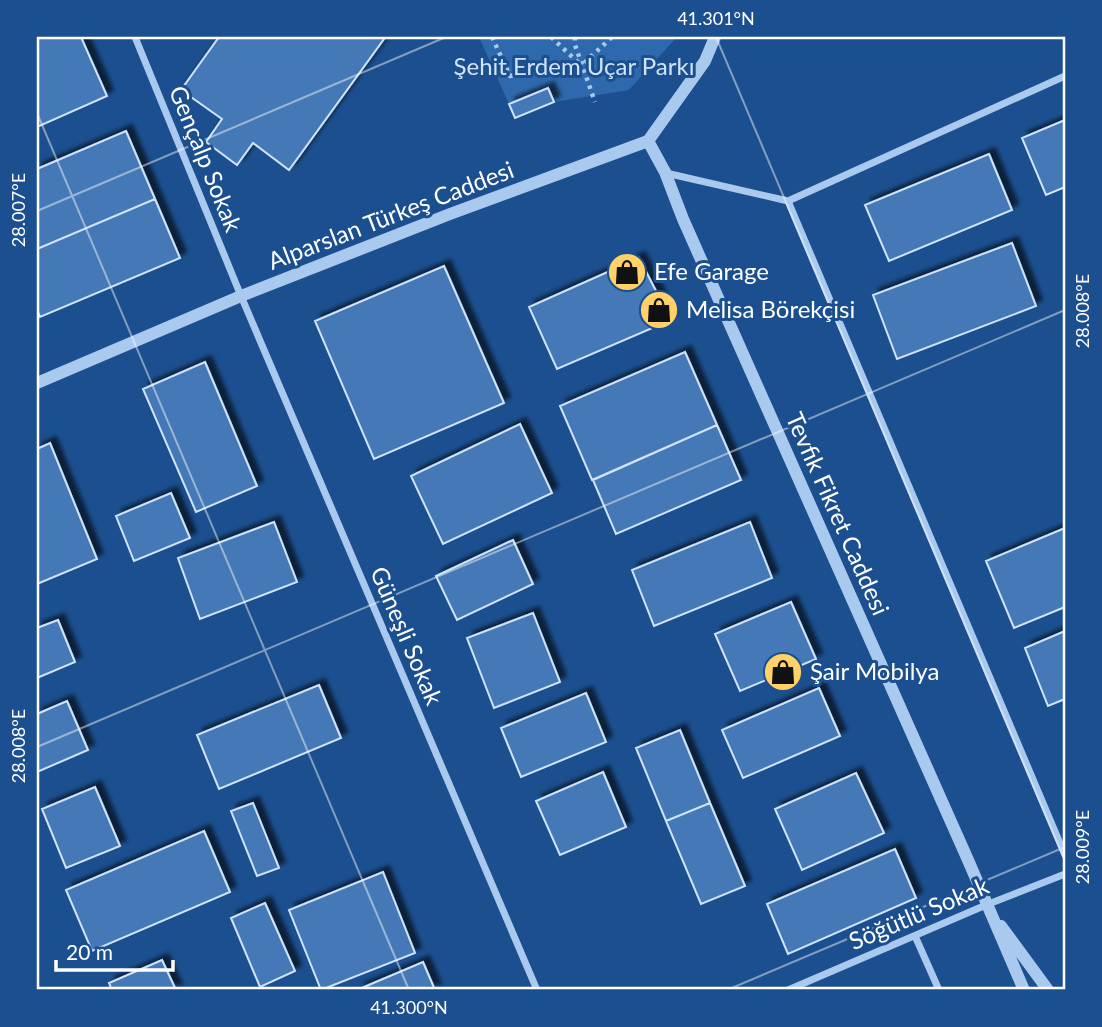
<svg xmlns="http://www.w3.org/2000/svg" width="1102" height="1027" font-family="Lato,sans-serif">
<style>
.green{fill:#2e69ad}
.building{fill:#4478b7;stroke:#cfe3fa;stroke-width:2;filter:url(#shadow)}
.lines{fill:none;stroke-linecap:round;stroke-linejoin:round}
.path{stroke:#a9c9ee;stroke-width:4.5;stroke-dasharray:3.5 5;stroke-linecap:butt}
.minor{stroke:#a9c9ee;stroke-width:7}
.tertiary{stroke:#a9c9ee;stroke-width:12}
.ticks{fill:none;stroke:#fff;stroke-width:2;stroke-opacity:0.45}
.labels{text-anchor:middle;stroke-width:6;stroke-linejoin:round;paint-order:stroke}
.park-label{font-size:24px;fill:#cfe3fa;stroke:#1b4f8f}
.street-label{font-size:24px;fill:#fff;stroke:#1b4f8f}
.poi-label{font-size:24px;fill:#fff;stroke:#1b4f8f;text-anchor:start}
.neatline{fill:none;stroke:#fff;stroke-width:2.5}
.ticks-label{font-size:18px;text-anchor:middle;fill:#fff}
</style>
<defs>
<filter id="shadow"><feDropShadow dx="6" dy="-6" stdDeviation="2" flood-color="#0009"/></filter>
</defs>
<rect width="100%" height="100%" fill="#1b4f8f"/>
<path class="green" d="M 479,37 L 677,37 L 629,90 L 554,102 L 548,88 L 509,104 Z"/>
<path class="building" d="M 37,37 L 81,37 L 107,96 L 37,127 Z
M 219,37 L 381,37 L 384,39 L 289,170 L 253,143 L 237,165 L 206,142 L 222,119 L 181,90 Z
M 548,88 L 554,102 L 515,118 L 509,104 Z
M 1065,120 L 1065,187 L 1046,195 L 1022,138 Z
M 126,131 L 155,199 L 37,249 L 37,169 Z
M 989,154 L 1012,210 L 889,261 L 865,205 Z
M 155,199 L 180,258 L 40,317 L 37,309 L 37,249 Z
M 1012,243 L 1036,306 L 897,359 L 873,295 Z
M 639,258 L 671,320 L 557,369 L 529,307 Z
M 444,266 L 504,403 L 374,459 L 315,321 Z
M 685,352 L 717,425 L 592,480 L 560,406 Z
M 205,362 L 257,486 L 196,512 L 143,389 Z
M 520,424 L 552,493 L 443,544 L 411,476 Z
M 717,425 L 741,480 L 616,534 L 593,480 Z
M 50,443 L 97,559 L 37,584 L 37,449 Z
M 171,493 L 190,538 L 134,561 L 116,516 Z
M 274,522 L 297,582 L 200,619 L 178,558 Z
M 750,522 L 772,578 L 654,626 L 632,570 Z
M 1065,528 L 1065,607 L 1014,628 L 986,561 Z
M 513,540 L 533,584 L 457,620 L 436,576 Z
M 791,602 L 816,659 L 740,691 L 715,634 Z
M 533,613 L 560,682 L 494,708 L 467,638 Z
M 58,620 L 75,662 L 37,678 L 37,628 Z
M 1065,631 L 1065,699 L 1048,706 L 1025,648 Z
M 319,685 L 341,738 L 219,789 L 197,735 Z
M 819,688 L 840,736 L 743,778 L 722,730 Z
M 586,693 L 606,742 L 521,777 L 501,728 Z
M 67,701 L 88,750 L 37,772 L 37,714 Z
M 680,730 L 710,803 L 666,821 L 636,748 Z
M 603,772 L 626,827 L 560,855 L 536,801 Z
M 856,773 L 884,833 L 802,870 L 775,809 Z
M 95,787 L 120,846 L 66,868 L 42,809 Z
M 253,803 L 279,868 L 257,876 L 231,811 Z
M 710,803 L 745,886 L 701,904 L 666,821 Z
M 204,831 L 230,892 L 92,951 L 66,890 Z
M 895,849 L 916,898 L 788,954 L 767,904 Z
M 383,872 L 415,953 L 321,990 L 289,910 Z
M 265,903 L 295,971 L 260,987 L 231,918 Z
M 162,960 L 176,990 L 112,990 L 109,983 Z
M 423,962 L 435,990 L 357,990 Z"/>
<g class="lines">
<path class="path" d="M 492,37 L 510,76 L 582,65 L 612,37
M 551,37 L 581,65
M 575,37 L 575,45 L 595,102"/>
<path class="minor" d="M 135,37 L 241,296 L 537,990
M 666,173 L 788,201 L 1065,76
M 788,201 L 1065,855
M 915,936 L 939,990
M 788,990 L 986,905 L 1065,874"/>
<path class="tertiary" d="M 648,141 L 665,172 L 683,219 L 968,860 L 1024,990
M 37,383 L 241,296 L 450,214 L 648,141 L 705,61 L 715,37
M 1001,926 L 1048,990"/>
</g>
<path class="ticks" d="M 716,37 L 1065,861M 37,113 L 409,990M 37,211 L 446,37M 37,747 L 1065,310M 727,990 L 1065,847"/>
<defs>
<g id="shop-disc" transform="scale(2.0125)"><circle r="9.5" fill="#ffd166" stroke="#1b4f8f"/><path d="M-5-2.5h2.3a2.7 3.5 0 0 1 5.4 0H5L5.5 6h-11ZM-1.5-2.5h3a1.5 2.3 0 0 0-3 0Z" fill="#111"/></g>
</defs>
<g fill-rule="evenodd">
<use href="#shop-disc" x="627" y="272"/>
<use href="#shop-disc" x="659" y="310"/>
<use href="#shop-disc" x="783" y="672"/>
</g>
<g class="labels">
<g class="park-label">
<text x="574" y="75">Şehit Erdem Uçar Parkı</text>
</g>
<g class="street-label">
<text transform="translate(205 159) rotate(68)" y="8">Gençalp Sokak</text>
<text transform="translate(391 216) rotate(-21)" y="8">Alparslan Türkeş Caddesi</text>
<text transform="translate(837 514) rotate(66)" y="8">Tevfik Fikret Caddesi</text>
<text transform="translate(406 636) rotate(67)" y="8">Güneşli Sokak</text>
<text transform="translate(919 914) rotate(-23)" y="8">Söğütlü Sokak</text>
</g>
<g class="poi-label">
<text x="654" y="280">Efe Garage</text>
<text x="686" y="318">Melisa Börekçisi</text>
<text x="810" y="680">Şair Mobilya</text>
</g>
</g>
<rect width="1102" height="1027" fill="none" stroke="#1b4f8f" stroke-width="77"/>
<path d="M56 960v10h117v-10" fill="none" stroke="#ffffff" stroke-width="3.5"/>
<text x="66" y="960" font-size="21" fill="#ffffff" stroke="#1b4f8f" stroke-width="5" paint-order="stroke">20 m</text>
<rect x="38" y="38" width="1026" height="950" class="neatline"/>
<g class="ticks-label">
<text x="716" y="25">41.301°N</text>
<text transform="translate(19 210) rotate(-90)" y="6">28.007°E</text>
<text transform="translate(1083 311) rotate(-90)" y="6">28.008°E</text>
<text transform="translate(19 746) rotate(-90)" y="6">28.008°E</text>
<text transform="translate(1083 847) rotate(-90)" y="6">28.009°E</text>
<text x="409" y="1014">41.300°N</text>
</g>
</svg>
